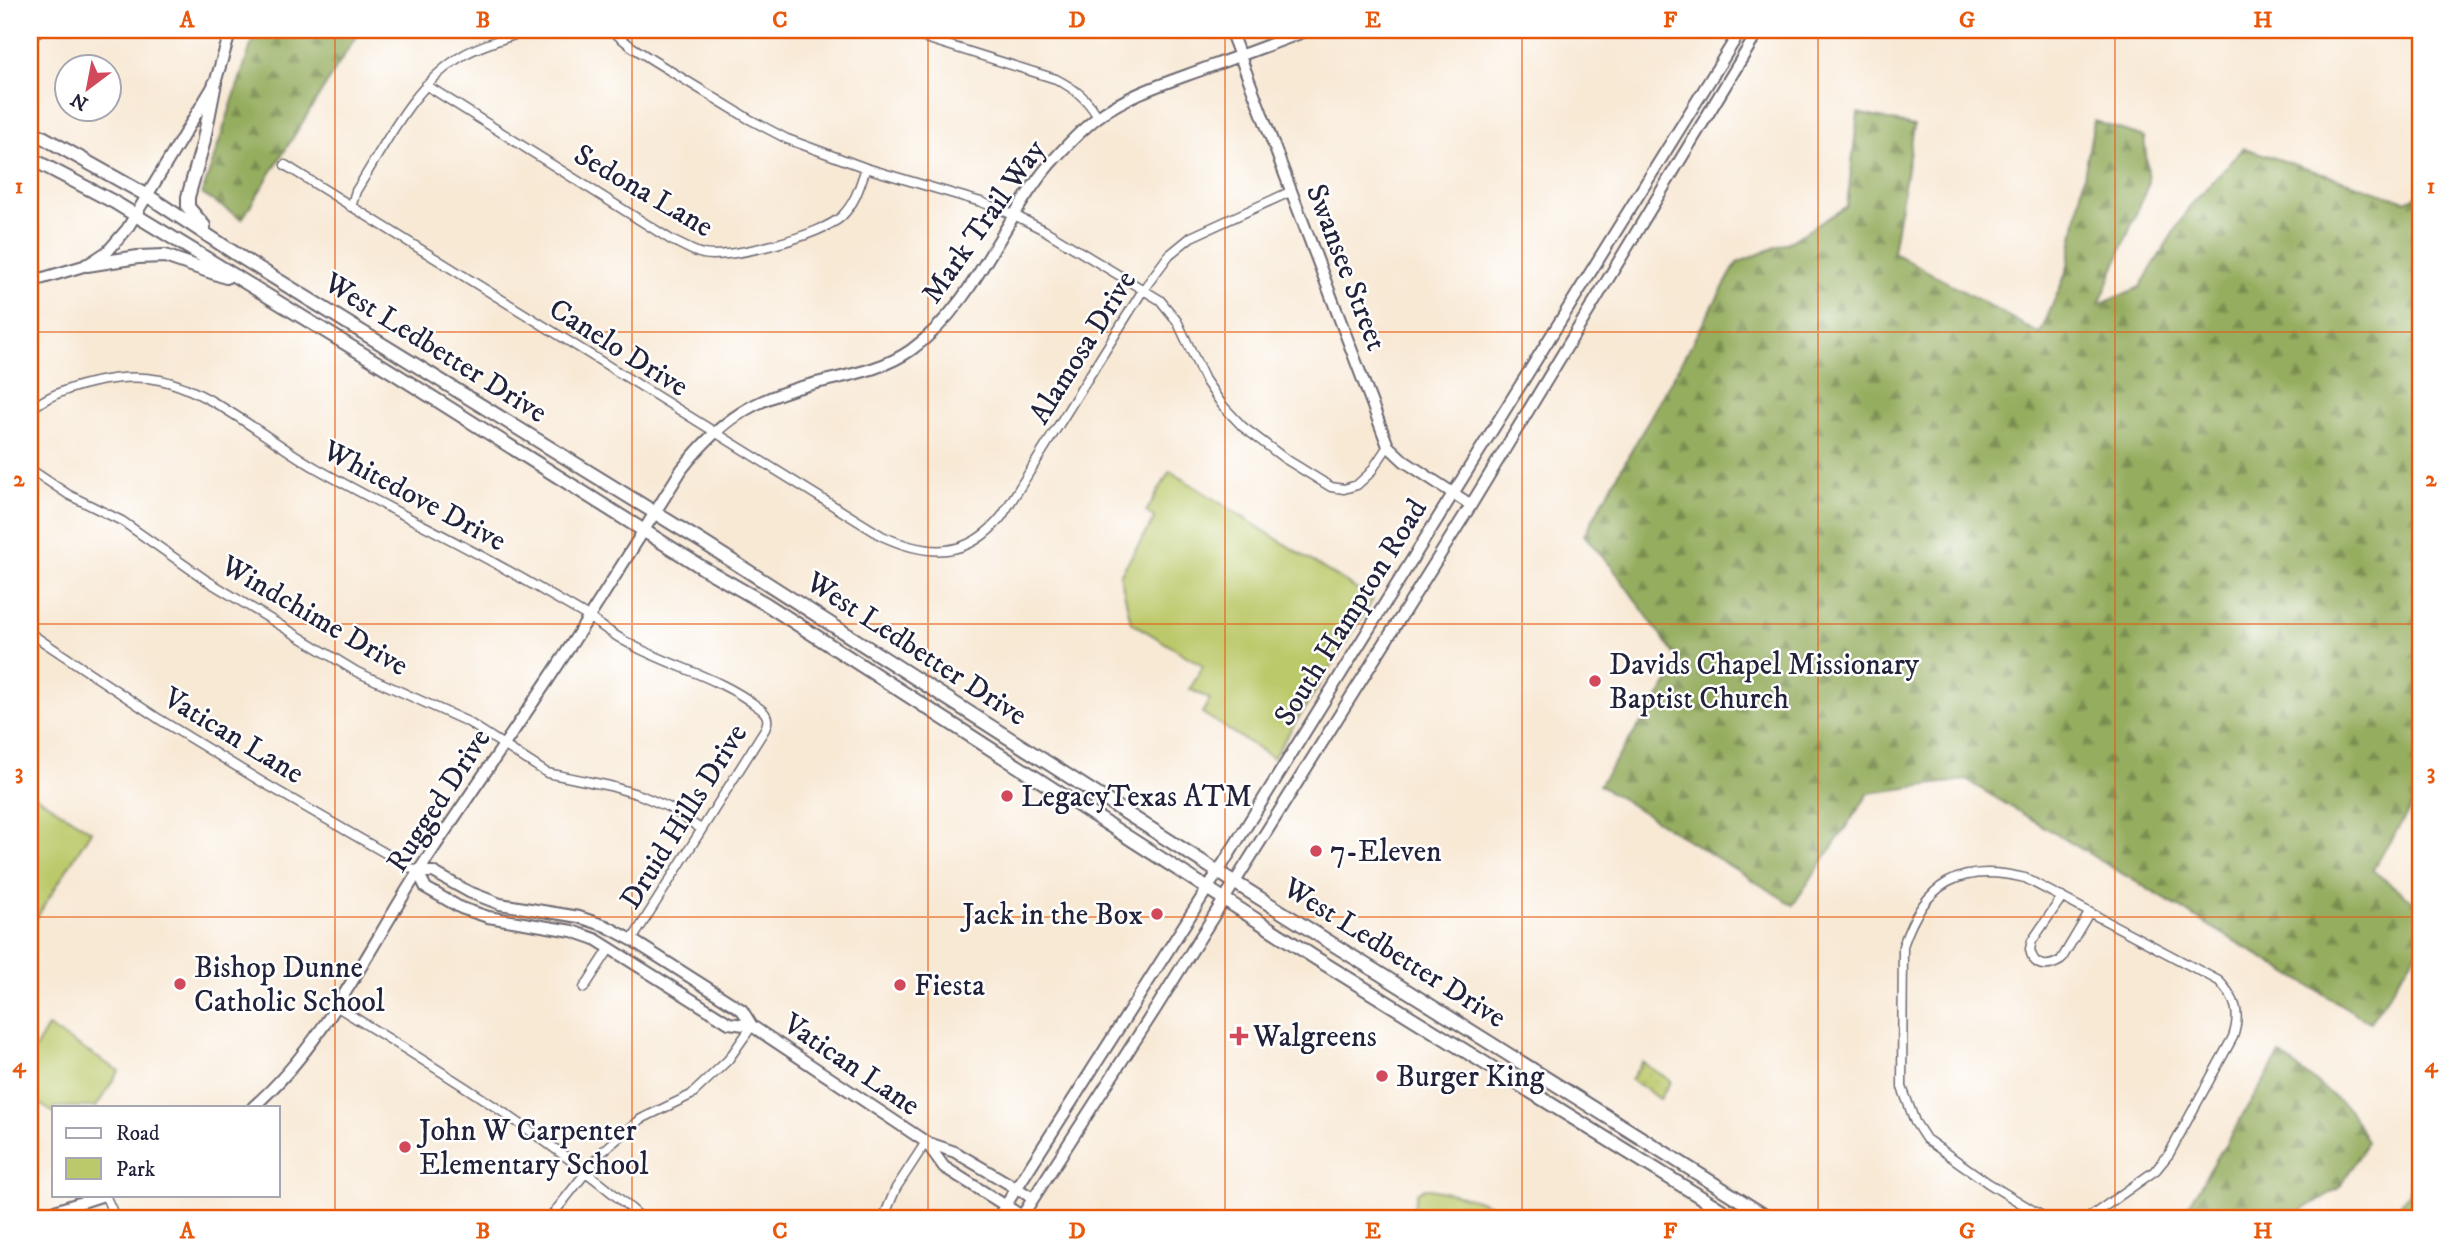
<svg xmlns="http://www.w3.org/2000/svg" width="2450" height="1249" font-family="'IM FELL DW Pica',serif">
<style>
.green{fill:#bcc96b;stroke:#6f7653;stroke-width:2}
.forest{fill:url(#forest-firs);stroke:#5c684d;stroke-width:2}
.park{fill:url(#park-dots);stroke:#6f7653;stroke-width:2}
.lines{fill:none;stroke-linecap:round;stroke-linejoin:round}
.street-casing{stroke:#6d6871;stroke-width:11}
.secondary-casing{stroke:#6d6871;stroke-width:14}
.primary-casing{stroke:#6d6871;stroke-width:16}
.highway-casing{stroke:#6d6871;stroke-width:18}
.street{stroke:#fff;stroke-width:8}
.secondary{stroke:#fff;stroke-width:10}
.primary{stroke:#fff;stroke-width:12}
.highway{stroke:#fff;stroke-width:14}
.grid{fill:none;stroke:#e8590c;stroke-width:2;stroke-opacity:0.55}
.poi-dot{fill:#d1495b;stroke:#fff;stroke-width:2.5}
.labels{text-anchor:middle;stroke-width:5;stroke-linejoin:round;paint-order:stroke}
.street-label{font-size:30px;fill:#22223b;stroke:#fff}
.poi-label{font-size:30px;fill:#22223b;stroke:#fff;text-anchor:start}
.neatline{fill:none;stroke:#e8590c;stroke-width:2.5}
.grid-label{font-size:23px;text-anchor:middle;font-weight:bold;fill:#e8590c}
</style>
<defs>
<pattern id="forest-firs" width="22" height="20" patternUnits="userSpaceOnUse" patternTransform="scale(1.75)"><rect width="22" height="20" fill="#95ad5f"/><path d="M5 1l3.5 6h-7zM16 11l3.5 6h-7z" fill="#798c50"/></pattern>
<pattern id="park-dots" width="8" height="8" patternUnits="userSpaceOnUse" patternTransform="scale(1.75)"><rect width="8" height="8" fill="#bcc96b"/><path d="M2 2h.1M6 6h.1" fill="none" stroke="#a1ac5e" stroke-width="1.8" stroke-linecap="round"/></pattern>
</defs>
<rect width="100%" height="100%" fill="#fff"/>
<filter id="ink" filterUnits="userSpaceOnUse"><feTurbulence type="fractalNoise" baseFrequency=".0143" numOctaves="2"/><feDisplacementMap in="SourceGraphic" scale="14" xChannelSelector="R" yChannelSelector="G"/><feConvolveMatrix kernelMatrix="1 2 1 2 8 2 1 2 1" color-interpolation-filters="sRGB"/></filter>
<filter id="wash" filterUnits="userSpaceOnUse"><feTurbulence type="fractalNoise" baseFrequency=".00686" numOctaves="4" result="noise"/><feDisplacementMap in="SourceGraphic" scale="28" xChannelSelector="R" yChannelSelector="G"/><feGaussianBlur stdDeviation="1.57" result="paint"/><feColorMatrix in="noise" values="0 0 0 0 0 0 0 0 0 0 0 0 0 0 0 0 0 1.4 0 .05"/><feComposite in="paint" operator="in"/></filter>
<g filter="url(#wash)">
<rect width="100%" height="100%" fill="#f8e9d5"/>
<path class="green" d="M 1170,471 L 1373,600 L 1273,758 L 1202,713 L 1210,699 L 1190,689 L 1203,666 L 1131,622 L 1120,575 L 1155,518 L 1146,512 Z
M 30,792 L 91,831 L 30,928 Z
M 48,1027 L 119,1071 L 96,1107 L 54,1107 L 54,1113 L 30,1098 L 30,1057 Z
M 1425,1188 C 1448,1193 1496,1200 1509,1219 L 1411,1219 L 1417,1193 Z"/>
<path class="forest" d="M 256,30 L 360,30 L 242,219 L 202,194 Z
M 1858,113 L 1914,126 L 1893,252 L 2040,334 L 2067,271 L 2094,121 L 2144,137 L 2149,182 L 2099,305 L 2140,287 L 2189,207 L 2244,148 L 2406,201 L 2420,194 L 2420,793 L 2372,870 L 2420,906 L 2420,947 L 2370,1022 L 1966,780 L 1869,793 L 1793,905 L 1599,785 L 1681,664 L 1612,567 L 1584,535 L 1737,263 L 1791,241 L 1847,206 Z
M 2280,1054 L 2349,1109 L 2367,1142 L 2340,1187 L 2303,1210 L 2297,1219 L 2180,1219 Z
M 2420,1151 L 2420,1219 L 2390,1219 L 2409,1192 L 2414,1161 Z"/>
<path class="park" d="M 1642,1062 L 1671,1081 L 1660,1099 L 1631,1080 Z"/>
</g>
<g filter="url(#ink)">
<g class="lines">
<g class="street-casing">
<path id="street" d="M 611,30 L 632,47 L 654,61 L 749,119 L 787,139 L 866,168 L 981,202 L 1014,215 L 1044,230 L 1160,300 L 1177,321 L 1205,380 L 1223,406 L 1243,427 L 1284,458 L 1331,487 L 1344,489 L 1357,485 L 1370,473 L 1388,446
M 900,30 L 1056,79 C 1075,89 1087,98 1098,117
M 426,85 L 673,241 C 683,245 693,252 703,254 C 729,260 823,235 842,216 C 856,202 860,185 866,168
M 285,165 L 882,536 C 928,557 968,559 1002,516 L 1143,290 L 1169,255 L 1191,237 L 1292,191
M 351,207 L 356,191 C 387,142 413,84 465,54 C 485,43 509,37 530,30
M 30,410 C 60,385 122,372 160,380 C 210,390 270,442 316,468 C 388,509 464,544 535,586 C 554,597 572,607 590,618 C 603,627 616,637 630,644 C 672,667 720,677 758,707 C 767,713 770,719 765,729 L 632,940
M 30,469 L 69,495 L 122,521 L 206,580 L 357,672 L 468,722 L 547,773 L 610,786 L 640,795 L 668,807 L 701,829
M 30,633 L 159,719 L 262,782 L 418,872
M 2062,897 L 2032,941 L 2030,949 C 2033,967 2047,969 2061,960 L 2089,913
M 584,988 L 610,948
M 336,1006 C 442,1072 549,1136 643,1219
M 105,1195 L 116,1219
M 549,1219 L 602,1152 L 641,1119 L 691,1095 L 728,1060 L 752,1026
M 883,1219 L 896,1188 L 926,1142
M 2047,1219 L 1988,1183 L 1926,1139 L 1915,1122 L 1902,1087 L 1903,946 C 1924,883 1960,862 2025,878 L 2219,981 C 2236,999 2241,1013 2233,1037 L 2169,1154 L 2156,1170 L 2087,1219"/>
</g>
<g class="secondary-casing">
<path id="secondary" d="M 1230,30 L 1388,446 L 1404,461 L 1471,505
M 30,282 L 87,265 L 108,251 L 127,229 L 215,83 L 231,30
M 752,1026 L 742,1010 L 632,940 L 606,926 L 579,917 L 500,904 L 469,892 L 433,872 L 418,872 L 426,888 L 461,908 L 488,917 L 572,931 L 595,939 L 729,1023 L 752,1026 L 926,1142 L 955,1152 L 1033,1198
M 253,1107 C 326,1043 368,949 420,869 C 462,805 506,743 548,680 C 594,611 638,540 682,469 C 721,419 755,398 816,383 C 848,375 883,370 911,350 C 975,304 1000,224 1049,165 C 1064,148 1080,131 1098,117 C 1130,93 1172,81 1209,67 C 1242,55 1275,43 1308,30
M 926,1142 L 944,1167 L 1022,1216
M 30,1219 L 104,1195
M 997,1219 L 1218,872 L 1741,30
M 1020,1219 L 1156,1008 L 1471,505 L 1759,30"/>
</g>
<g class="primary-casing">
<path id="primary" d="M 30,130 L 148,196 L 239,256 L 704,543 L 1234,882 L 1770,1219
M 30,158 L 114,202 L 389,370 L 703,568 L 766,604 L 1317,959 L 1736,1219
M 204,226 L 188,207 L 188,197 L 203,144 L 215,83
M 87,265 L 138,257 L 165,256 L 226,277"/>
</g>
<g class="highway-casing">
<path id="highway" d="M 30,33 L 35,30"/>
</g>
<use href="#street" class="street"/>
<use href="#secondary" class="secondary"/>
<use href="#primary" class="primary"/>
<use href="#highway" class="highway"/>
</g>
</g>
<path class="grid" d="M 335,30 L 335,1219M 632,30 L 632,1219M 928,30 L 928,1219M 1225,30 L 1225,1219M 1522,30 L 1522,1219M 1818,30 L 1818,1219M 2115,30 L 2115,1219M 30,332 L 2420,332M 30,624 L 2420,624M 30,917 L 2420,917"/>
<g class="poi-dot">
<circle cx="1595" cy="681" r="7"/>
<circle cx="1007" cy="796" r="7"/>
<circle cx="1316" cy="851" r="7"/>
<circle cx="1157" cy="914" r="7"/>
<circle cx="180" cy="984" r="7"/>
<circle cx="900" cy="985" r="7"/>
<path d="M1235.5 1025.5h7v7h7v7h-7v7h-7v-7h-7v-7h7z"/>
<circle cx="1382" cy="1076" r="7"/>
<circle cx="405" cy="1147" r="7"/>
</g>
<g class="labels">
<g class="street-label">
<text transform="translate(644 190) rotate(30)" y="10">Sedona Lane</text>
<text transform="translate(983 221) rotate(-55)" y="10">Mark Trail Way</text>
<text transform="translate(1347 267) rotate(69)" y="10">Swansee Street</text>
<text transform="translate(436 347) rotate(32)" y="10">West Ledbetter Drive</text>
<text transform="translate(619 347) rotate(32)" y="10">Canelo Drive</text>
<text transform="translate(1082 347) rotate(-58)" y="10">Alamosa Drive</text>
<text transform="translate(415 495) rotate(28)" y="10">Whitedove Drive</text>
<text transform="translate(1350 612) rotate(-58)" y="10">South Hampton Road</text>
<text transform="translate(315 615) rotate(30)" y="10">Windchime Drive</text>
<text transform="translate(917 648) rotate(33)" y="10">West Ledbetter Drive</text>
<text transform="translate(234 735) rotate(31)" y="10">Vatican Lane</text>
<text transform="translate(438 800) rotate(-57)" y="10">Rugged Drive</text>
<text transform="translate(683 816) rotate(-58)" y="10">Druid Hills Drive</text>
<text transform="translate(1395 952) rotate(32)" y="10">West Ledbetter Drive</text>
<text transform="translate(852 1064) rotate(34)" y="10">Vatican Lane</text>
</g>
<g class="poi-label">
<text x="1609" y="674">Davids Chapel Missionary<tspan x="1609" dy="34">Baptist Church</tspan></text>
<text x="1021" y="806">LegacyTexas ATM</text>
<text x="1330" y="861">7-Eleven</text>
<text x="1143" y="924" text-anchor="end">Jack in the Box</text>
<text x="194" y="977">Bishop Dunne<tspan x="194" dy="34">Catholic School</tspan></text>
<text x="914" y="995">Fiesta</text>
<text x="1253" y="1046">Walgreens</text>
<text x="1396" y="1086">Burger King</text>
<text x="419" y="1140">John W Carpenter<tspan x="419" dy="34">Elementary School</tspan></text>
</g>
</g>
<rect width="2450" height="1249" fill="none" stroke="#fff" stroke-width="77"/>
<rect x="52" y="1106" width="228" height="91" fill="#ffffff" stroke="#a7a7b1" stroke-width="2"/>
<rect x="66" y="1128" width="35" height="10" fill="#ffffff" stroke="#a7a7b1" stroke-width="2"/>
<text x="116" y="1140" font-size="21" fill="#22223b">Road</text>
<rect x="66" y="1158" width="35" height="21" fill="#bcc96b" stroke="#a7a7b1" stroke-width="2"/>
<text x="116" y="1176" font-size="21" fill="#22223b">Park</text>
<g transform="translate(88 88) rotate(212)"><circle r="33" fill="#ffffff" stroke="#a7a7b1" stroke-width="2"/>
<path d="M0-5L12 26L0 18L-12 26Z" fill="#d1495b"/>
<text y="-10" font-size="19" font-weight="bold" text-anchor="middle" fill="#22223b">N</text>
</g>
<rect x="38" y="38" width="2374" height="1172" class="neatline"/>
<g class="grid-label">
<text x="187" y="27">A</text>
<text x="483" y="27">B</text>
<text x="780" y="27">C</text>
<text x="1077" y="27">D</text>
<text x="1373" y="27">E</text>
<text x="1670" y="27">F</text>
<text x="1967" y="27">G</text>
<text x="2263" y="27">H</text>
<text x="19" y="193">1</text>
<text x="2431" y="193">1</text>
<text x="19" y="486">2</text>
<text x="2431" y="486">2</text>
<text x="19" y="779">3</text>
<text x="2431" y="779">3</text>
<text x="19" y="1072">4</text>
<text x="2431" y="1072">4</text>
<text x="187" y="1238">A</text>
<text x="483" y="1238">B</text>
<text x="780" y="1238">C</text>
<text x="1077" y="1238">D</text>
<text x="1373" y="1238">E</text>
<text x="1670" y="1238">F</text>
<text x="1967" y="1238">G</text>
<text x="2263" y="1238">H</text>
</g>
</svg>
